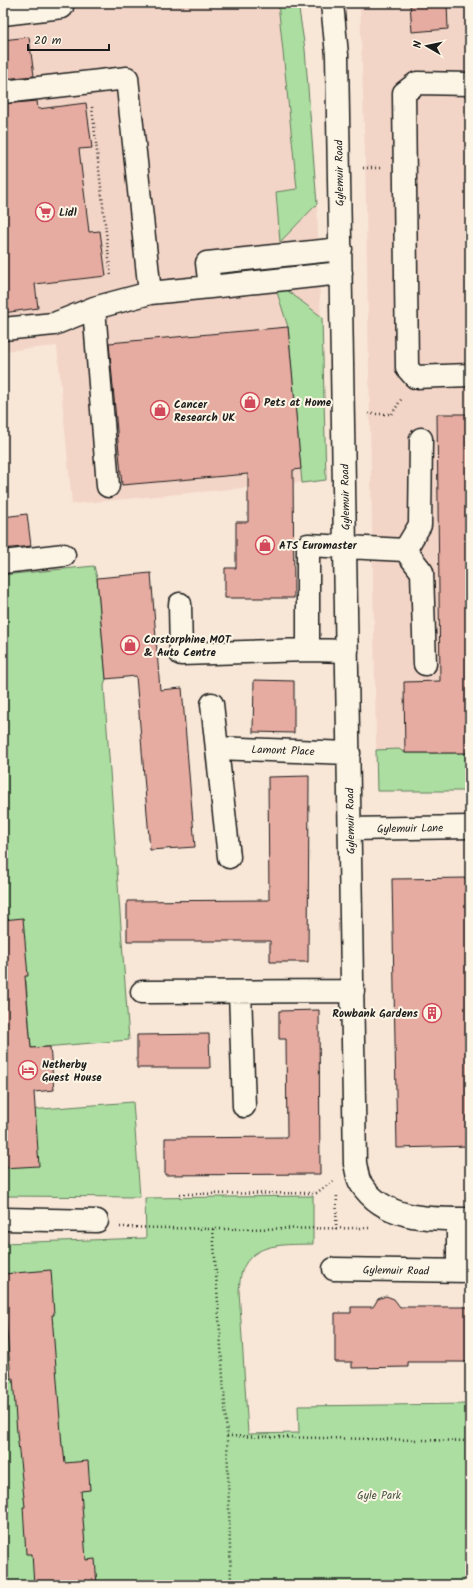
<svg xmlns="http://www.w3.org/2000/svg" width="473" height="1588" font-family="Kalam,sans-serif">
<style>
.built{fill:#f3d5c7}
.green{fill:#abdea0;stroke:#647d5e}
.building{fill:#e6aca1;stroke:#1c1c1c}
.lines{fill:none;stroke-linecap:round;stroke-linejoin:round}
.minor-casing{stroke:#1c1c1c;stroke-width:25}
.path{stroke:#1c1c1c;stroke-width:2.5;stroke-dasharray:1 3;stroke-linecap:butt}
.minor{stroke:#fcf5e5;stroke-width:22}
.labels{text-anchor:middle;stroke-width:4;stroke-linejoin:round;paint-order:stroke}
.street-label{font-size:11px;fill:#1c1c1c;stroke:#fcf5e5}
.poi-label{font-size:11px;font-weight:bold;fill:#1c1c1c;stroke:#fcf5e5;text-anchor:start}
.park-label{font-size:11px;fill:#475644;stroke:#fcf5e5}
</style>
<rect width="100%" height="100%" fill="#f8e6d7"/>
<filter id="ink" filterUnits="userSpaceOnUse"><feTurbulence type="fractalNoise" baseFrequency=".025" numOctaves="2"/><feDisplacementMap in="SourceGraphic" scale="8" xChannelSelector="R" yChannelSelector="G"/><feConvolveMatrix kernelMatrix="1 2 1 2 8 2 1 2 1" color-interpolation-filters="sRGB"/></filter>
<g filter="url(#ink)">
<path class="built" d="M 3,3 L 298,3 L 305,49 L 317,204 L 326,480 L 72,504 L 57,346 L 3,351 Z
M 360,3 L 470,3 L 470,791 L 377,791 L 365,158 Z"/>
<path class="green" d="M 278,3 L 298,3 L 305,49 L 317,204 L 280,242 L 276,192 L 297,189 Z
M 284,288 L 322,317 L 326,480 L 302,483 L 288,327 L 276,289 Z
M 94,566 L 97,578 L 106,678 L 104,686 L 129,1040 L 31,1048 L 26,981 L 3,983 L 3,575 Z
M 399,749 L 405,753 L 470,753 L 470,791 L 377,791 L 376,750 Z
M 133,1102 L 140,1197 L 3,1196 L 3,1112 Z
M 313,1196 L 313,1244 C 287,1245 253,1241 242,1271 C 240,1277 240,1284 239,1290 L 248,1434 L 299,1433 L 298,1406 L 470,1404 L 470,1585 L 3,1585 L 3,1243 L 146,1238 L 145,1198 Z"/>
<path class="building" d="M 410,3 L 447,3 L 448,29 L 412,32 Z
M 29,37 L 34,76 L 3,79 L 3,40 Z
M 37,101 L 38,109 L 86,103 L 92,148 L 79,149 L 89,232 L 100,231 L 106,276 L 35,284 L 38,308 L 3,313 L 3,104 Z
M 288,327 L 301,469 L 293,470 L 294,598 L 225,598 L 225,568 L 236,568 L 236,522 L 248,522 L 248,474 L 122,485 L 109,343 Z
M 437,414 L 470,414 L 470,753 L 405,753 L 404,682 L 440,681 Z
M 27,514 L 31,546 L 3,549 L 3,517 Z
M 151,573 L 160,690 L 182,688 L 195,847 L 150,850 L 136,676 L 106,679 L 97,578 Z
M 254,680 L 294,681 L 294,733 L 253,732 Z
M 309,776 L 308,962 L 270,962 L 270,941 L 127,941 L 127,901 L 269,900 L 268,777 Z
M 470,878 L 470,1146 L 397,1148 L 392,879 Z
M 23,918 L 28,976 L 25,976 L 31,1048 L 50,1047 L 54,1090 L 34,1092 L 39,1166 L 3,1168 L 3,920 Z
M 319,1010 L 320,1174 L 165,1175 L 165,1138 L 287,1137 L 286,1039 L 279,1039 L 279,1011 Z
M 209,1034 L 210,1068 L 137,1068 L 137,1035 Z
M 51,1270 L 54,1315 L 52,1315 L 62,1446 L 63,1446 L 65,1463 L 88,1461 L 90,1490 L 81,1491 L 86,1560 L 95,1559 L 97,1585 L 34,1585 L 32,1554 L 26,1554 L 23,1507 L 25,1507 L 17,1433 L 13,1378 L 11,1379 L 6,1321 L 4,1321 L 3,1274 Z
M 386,1296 L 394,1299 L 400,1307 L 470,1307 L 470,1362 L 408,1362 L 408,1367 L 352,1368 L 352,1362 L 335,1362 L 335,1313 L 351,1313 L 351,1307 L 373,1307 L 378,1299 Z"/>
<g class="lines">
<g class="minor-casing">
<path id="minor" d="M 332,3 L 337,55 L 355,1164 C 357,1170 357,1179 361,1184 C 385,1221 431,1219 470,1219
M 3,14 L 62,7
M 470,84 L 417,83 L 404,93 L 407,368 L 415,377 L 470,375
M 3,92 L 127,78 L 150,293 L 210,287 L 207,263 L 341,249
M 210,287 L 341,273
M 3,329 L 54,324 L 94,308
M 421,439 L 420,525 L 405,550 L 422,572 L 425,664
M 108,486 L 94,308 L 150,293
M 3,562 L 64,555
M 180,604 L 181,654 L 308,650 L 347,651
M 308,650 L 308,545 L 405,550
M 212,704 L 229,857
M 217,748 L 349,753
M 350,829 L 470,827
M 142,992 L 353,991
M 240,992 L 244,1106
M 3,1219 L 97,1221
M 458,1219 L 458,1271
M 334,1269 L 470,1271"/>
</g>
<path class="path" d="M 92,107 L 111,277
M 363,168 L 380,168
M 368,414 L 392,414 L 402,398
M 180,1194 L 316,1193 L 334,1181
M 120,1227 L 213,1229 L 371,1228
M 213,1229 L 227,1436 L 231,1585
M 336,1229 L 337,1193
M 227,1436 L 470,1441"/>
<use href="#minor" class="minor"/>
</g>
</g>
<defs>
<g id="supermarket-ring" transform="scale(1)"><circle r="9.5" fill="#fcf5e5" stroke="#d1495b" stroke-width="1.5"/><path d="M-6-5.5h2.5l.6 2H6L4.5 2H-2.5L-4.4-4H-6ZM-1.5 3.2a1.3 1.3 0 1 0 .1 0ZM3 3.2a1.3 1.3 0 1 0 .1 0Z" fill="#d1495b"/></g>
<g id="shop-ring" transform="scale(1)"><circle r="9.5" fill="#fcf5e5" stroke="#d1495b" stroke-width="1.5"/><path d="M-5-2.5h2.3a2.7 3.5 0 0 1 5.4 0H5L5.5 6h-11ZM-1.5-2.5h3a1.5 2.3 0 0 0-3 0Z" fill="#d1495b"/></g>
<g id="building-ring" transform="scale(1)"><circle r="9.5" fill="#fcf5e5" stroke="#d1495b" stroke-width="1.5"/><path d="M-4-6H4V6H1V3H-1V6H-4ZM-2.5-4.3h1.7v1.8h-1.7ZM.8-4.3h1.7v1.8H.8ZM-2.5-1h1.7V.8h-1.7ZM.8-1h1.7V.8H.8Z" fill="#d1495b"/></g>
<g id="hotel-ring" transform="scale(1)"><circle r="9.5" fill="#fcf5e5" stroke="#d1495b" stroke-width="1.5"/><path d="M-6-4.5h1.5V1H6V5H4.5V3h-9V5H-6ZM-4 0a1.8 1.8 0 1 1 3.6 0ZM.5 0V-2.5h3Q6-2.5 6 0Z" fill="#d1495b"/></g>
</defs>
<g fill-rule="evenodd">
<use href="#supermarket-ring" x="45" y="212"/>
<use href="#shop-ring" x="250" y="402"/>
<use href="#shop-ring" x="160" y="410"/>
<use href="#shop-ring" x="265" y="545"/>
<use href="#shop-ring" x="130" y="645"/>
<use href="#building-ring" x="432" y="1013"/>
<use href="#hotel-ring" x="28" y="1070"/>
</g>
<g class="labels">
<g class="street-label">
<text transform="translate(339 173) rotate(-91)" y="4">Gylemuir Road</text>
<text transform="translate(345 497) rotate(-91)" y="4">Gylemuir Road</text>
<text transform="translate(283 750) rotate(2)" y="4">Lamont Place</text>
<text transform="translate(350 821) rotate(-91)" y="4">Gylemuir Road</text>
<text transform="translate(410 828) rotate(-1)" y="4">Gylemuir Lane</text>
<text transform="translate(396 1270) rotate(1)" y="4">Gylemuir Road</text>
</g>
<g class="poi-label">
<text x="59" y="216">Lidl</text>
<text x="264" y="406">Pets at Home</text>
<text x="174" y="408">Cancer<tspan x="174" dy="13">Research UK</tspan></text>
<text x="279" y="549">ATS Euromaster</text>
<text x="144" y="643">Corstorphine MOT<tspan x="144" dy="13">&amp; Auto Centre</tspan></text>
<text x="418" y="1017" text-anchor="end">Rowbank Gardens</text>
<text x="42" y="1068">Netherby<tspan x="42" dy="13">Guest House</tspan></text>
</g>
<g class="park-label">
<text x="379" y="1499">Gyle Park</text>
</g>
</g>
<rect width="473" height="1588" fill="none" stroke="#fcf5e5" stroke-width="16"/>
<rect x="8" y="8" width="457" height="1572" fill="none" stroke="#1c1c1c" stroke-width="1.5" filter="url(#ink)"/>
<g transform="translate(427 46) rotate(279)" stroke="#fcf5e5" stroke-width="3" paint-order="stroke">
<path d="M0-3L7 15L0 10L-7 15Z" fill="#1c1c1c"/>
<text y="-6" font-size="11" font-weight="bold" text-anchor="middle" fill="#1c1c1c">N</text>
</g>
<path d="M28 44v6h81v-6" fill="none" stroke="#1c1c1c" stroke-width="2"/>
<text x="34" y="44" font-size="12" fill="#1c1c1c" stroke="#fcf5e5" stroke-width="3" paint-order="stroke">20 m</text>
</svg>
